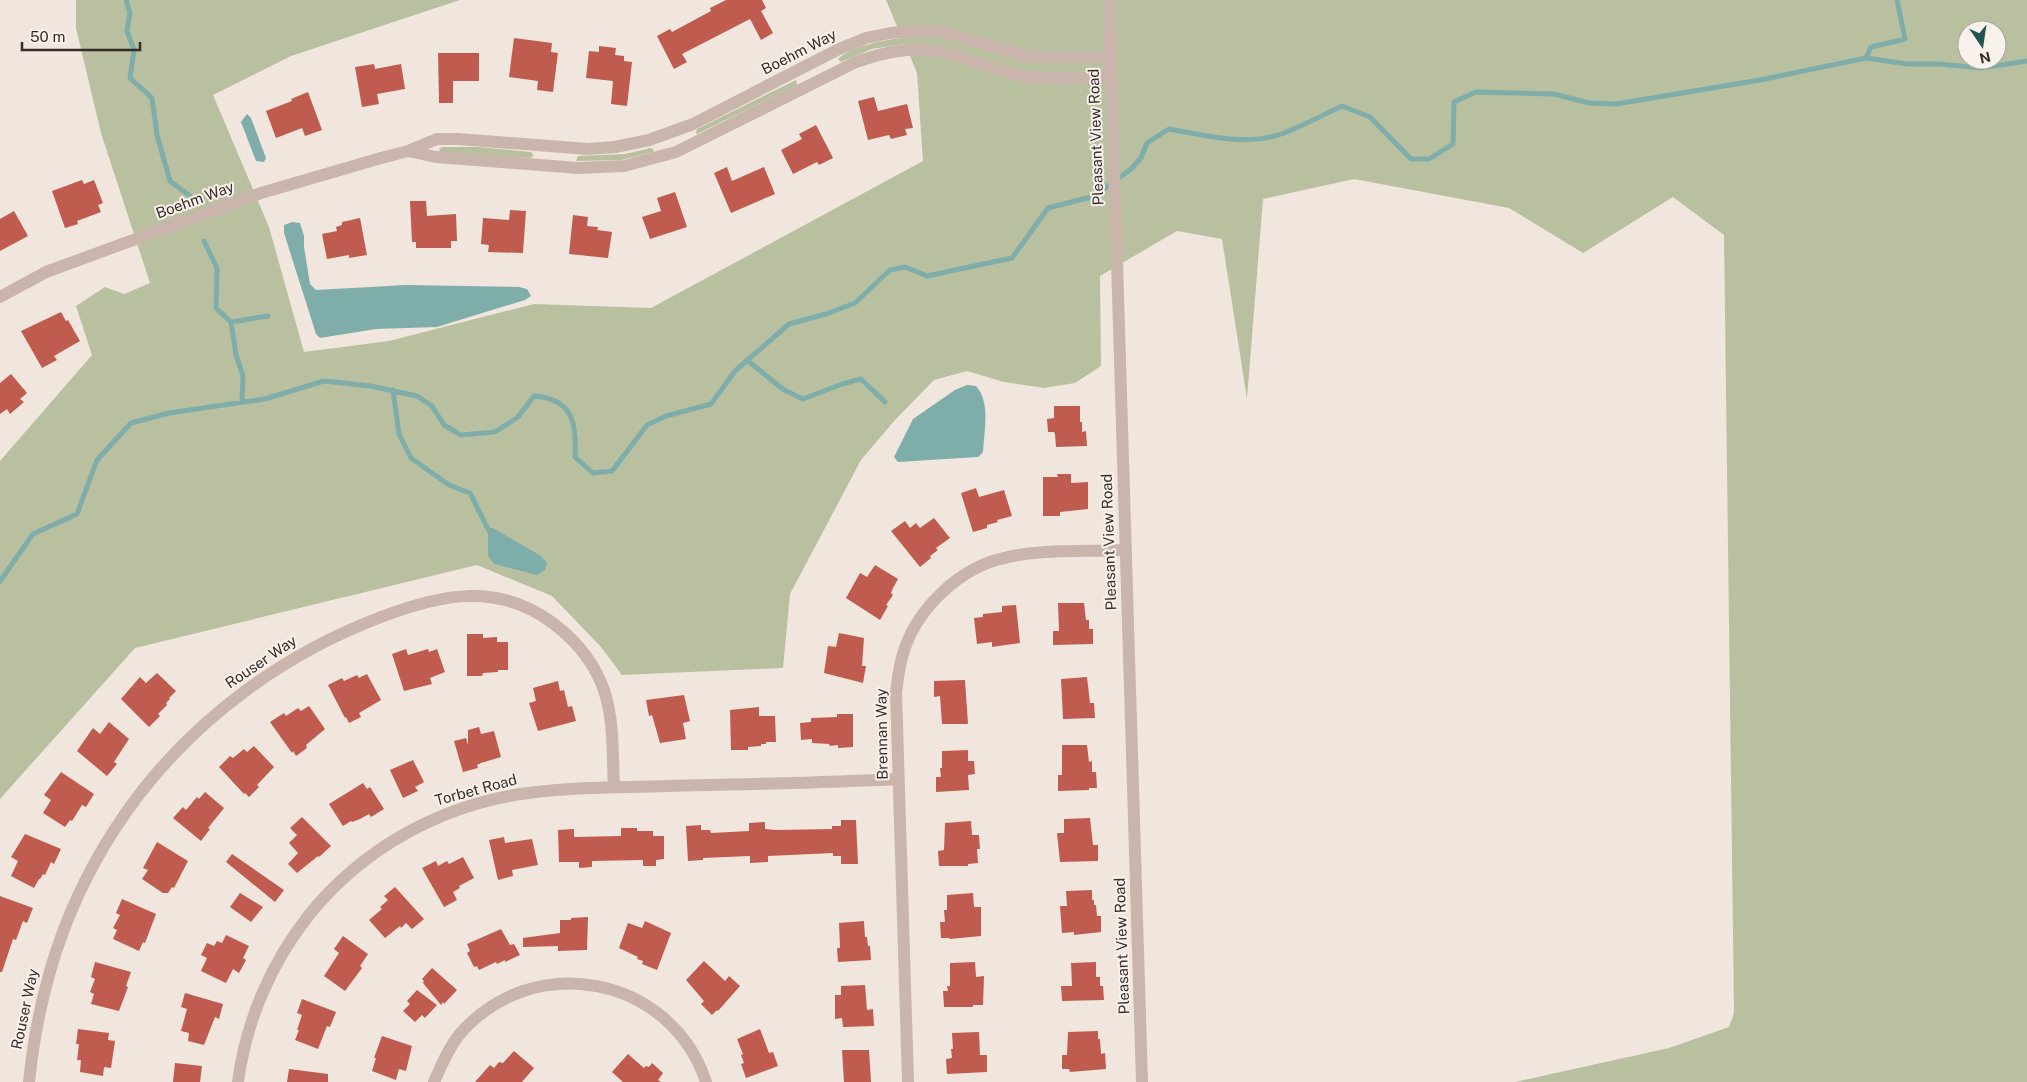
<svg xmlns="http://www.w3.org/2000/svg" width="2027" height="1082" font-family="'Public Sans',sans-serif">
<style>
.green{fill:#b9c09f;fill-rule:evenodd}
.water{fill:#7fada9}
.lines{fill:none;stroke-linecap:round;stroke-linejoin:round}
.stream{stroke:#7fada9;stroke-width:5}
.building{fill:#bf5c4f}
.minor{stroke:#c9b5ab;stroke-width:12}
.tertiary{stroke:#c9b5ab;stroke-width:12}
.labels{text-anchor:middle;stroke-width:4;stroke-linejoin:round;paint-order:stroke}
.street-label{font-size:15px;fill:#372c2a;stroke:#f9f1eb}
</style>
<rect width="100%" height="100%" fill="#f1e6de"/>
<path class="green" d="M 76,0 L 460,0 L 291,56 L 213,95 L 269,227 L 304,352 L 389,341 L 534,304 L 651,308 L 923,161 L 917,73 L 905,44 L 872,49 L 841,62 L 838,59 C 851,46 884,40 902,38 L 886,0 L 2027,0 L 2027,1082 L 1515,1082 L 1669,1048 L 1729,1027 L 1734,1013 L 1724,235 L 1673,197 L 1583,253 L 1509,208 L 1354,179 L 1263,199 L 1247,399 L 1222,239 L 1177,231 L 1100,276 L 1101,366 L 1075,383 L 1044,388 L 1004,382 L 967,371 L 934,380 L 895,420 L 861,460 L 790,594 L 783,668 L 622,675 L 601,647 L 552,596 L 477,565 L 135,648 L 0,799 L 0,461 L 92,355 L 76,306 L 105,287 L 124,294 L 150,283 L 101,133 L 76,28 ZM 1967,30 L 1997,30 L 1997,60 L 1967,60 Z
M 796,80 L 797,85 L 697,134 L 696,133 L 697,129 Z
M 442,147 L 478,147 L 531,152 L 534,156 L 530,158 L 441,153 L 439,149 Z
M 651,148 L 654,150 L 653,152 L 621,160 L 576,161 L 578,156 L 625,154 Z"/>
<path class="water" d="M 247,114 L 251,118 L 266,158 L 264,162 L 256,161 L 241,122 Z
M 292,222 L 300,223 L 304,236 L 304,247 L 310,284 L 316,290 L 406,285 L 519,287 L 527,289 L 531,296 L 525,300 L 437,327 L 376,329 L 320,338 L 316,334 L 284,233 L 284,225 Z
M 967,385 L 976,386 C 991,403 984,430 983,452 L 978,457 L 898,462 L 894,457 L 913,419 L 955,390 Z
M 488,528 L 493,528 L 541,556 L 547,563 L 545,570 L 537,575 L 494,564 L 488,556 Z"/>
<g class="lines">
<path class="stream" d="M 126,0 L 130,13 L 127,31 L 134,50 L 130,78 L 152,98 L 157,135 L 170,181 L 190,196
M 1866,58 L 1871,47 L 1905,39 L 1897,0
M 204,241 L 217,268 L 216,308 L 231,322 L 236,355 L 243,376 L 242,402
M 231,322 L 268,316
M 747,360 L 784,390 L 803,399 L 842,384 L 861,379 L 885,402
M 393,390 L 399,434 L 411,458 L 449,485 L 470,493 L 489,531
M 0,581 L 33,534 L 77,514 L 97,460 L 131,423 L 169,413 L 265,399 L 324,381 L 371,386 L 417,396 L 432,406 L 444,425 L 461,435 L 495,432 L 518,417 L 534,396 C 573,399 577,423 575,457 L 593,473 L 612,471 L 647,425 L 666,416 L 711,404 L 735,371 L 789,324 L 826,314 L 855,303 L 890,270 L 905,267 L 927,276 L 1012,258 L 1048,208 L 1095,196 L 1131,169 L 1141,158 L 1147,143 L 1169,129 C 1203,135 1241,145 1275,136 C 1296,130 1322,115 1342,106 L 1370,117 L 1411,159 L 1429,159 L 1453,144 L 1454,102 L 1476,92 L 1553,94 L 1590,103 L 1616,104 L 1760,80 L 1866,58 L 1908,64 L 1939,64 L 1981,68 L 2027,61"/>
</g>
<path class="building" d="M 726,0 L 762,0 L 766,8 L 761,11 L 773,33 L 761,40 L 750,19 L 682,54 L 687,62 L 674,69 L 657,36 L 670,29 L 672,32 L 711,11 L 710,8 Z
M 514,38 L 552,43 L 551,52 L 558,53 L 553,92 L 537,90 L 538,81 L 509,77 Z
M 599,46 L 616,48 L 615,55 L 624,56 L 624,61 L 632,62 L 627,106 L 611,104 L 613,81 L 586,78 L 589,51 L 599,52 Z
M 438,53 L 479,53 L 479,81 L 453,81 L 453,103 L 439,103 Z
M 374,64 L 375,69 L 401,64 L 405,89 L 377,94 L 379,104 L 362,107 L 355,67 Z
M 308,92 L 322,130 L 305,136 L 302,128 L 276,138 L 266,111 L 292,101 L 291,99 Z
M 874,97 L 878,111 L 907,104 L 913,128 L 905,129 L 907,135 L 891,139 L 889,135 L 868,140 L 858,101 Z
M 816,125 L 833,158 L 819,165 L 817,162 L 793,174 L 781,150 L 802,139 L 799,134 Z
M 727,167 L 732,181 L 764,167 L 775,194 L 731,213 L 714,173 Z
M 82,180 L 84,184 L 94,180 L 103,203 L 98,205 L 101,212 L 77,221 L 78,224 L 65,228 L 52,191 Z
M 675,192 L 687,227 L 650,239 L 642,217 L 661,211 L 657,198 Z
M 410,201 L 426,201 L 427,216 L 456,214 L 457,241 L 451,241 L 451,248 L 416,248 L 416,242 L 412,242 Z
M 510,210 L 526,211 L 523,253 L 488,252 L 489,245 L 481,244 L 483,218 L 509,220 Z
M 14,211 L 28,236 L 0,251 L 0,219 Z
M 573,215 L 588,217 L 587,226 L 598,227 L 597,230 L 612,232 L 608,258 L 569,254 Z
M 360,218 L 367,255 L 349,258 L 349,255 L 327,259 L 322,234 L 337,231 L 336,227 L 342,225 L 342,222 Z
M 61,312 L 66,321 L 68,320 L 80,341 L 54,356 L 57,360 L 42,368 L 21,331 Z
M 11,374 L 27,393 L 20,399 L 24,402 L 10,414 L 7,409 L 0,414 L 0,383 Z
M 1054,406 L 1080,406 L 1080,422 L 1082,422 L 1082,432 L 1086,431 L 1087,446 L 1056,447 L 1055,434 L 1054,432 L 1048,432 L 1047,419 L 1054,418 Z
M 1057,474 L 1071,474 L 1071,483 L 1088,482 L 1088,509 L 1060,512 L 1060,516 L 1043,516 L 1043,477 L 1058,477 Z
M 976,488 L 979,497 L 1004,490 L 1012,516 L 997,520 L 998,522 L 987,525 L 987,528 L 973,532 L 961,493 Z
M 934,518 L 950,538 L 936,548 L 938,550 L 930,556 L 931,558 L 920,567 L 891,531 L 905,521 L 910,528 L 916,523 L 920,528 Z
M 875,565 L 898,579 L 893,588 L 891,593 L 893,595 L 886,605 L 888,606 L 880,620 L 846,598 L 860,573 L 867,577 Z
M 1058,603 L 1084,603 L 1086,620 L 1089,620 L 1089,629 L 1093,629 L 1093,644 L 1053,645 L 1053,631 L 1059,631 Z
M 1016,605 L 1020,643 L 992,647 L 992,642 L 977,644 L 974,618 L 983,617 L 983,614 L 1002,612 L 1002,606 Z
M 839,633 L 864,638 L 862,666 L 866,666 L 863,683 L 824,673 L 828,646 L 836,647 Z
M 467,634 L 483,634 L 483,638 L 497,637 L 497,642 L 508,642 L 508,670 L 498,670 L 498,672 L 483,673 L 482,676 L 467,676 Z
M 406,649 L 408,655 L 428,649 L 429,652 L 437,649 L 445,672 L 430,678 L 432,684 L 404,691 L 392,654 Z
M 157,673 L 176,691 L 169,698 L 170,699 L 166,703 L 167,705 L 158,714 L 160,716 L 149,727 L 121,699 L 140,677 L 146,683 Z
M 367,674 L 381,700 L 359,713 L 361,717 L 349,723 L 346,717 L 345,718 L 328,685 L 342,678 L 344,681 L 357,675 L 359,678 Z
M 1087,677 L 1090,703 L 1094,703 L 1095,718 L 1063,719 L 1061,679 Z
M 965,680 L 968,724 L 942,724 L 940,696 L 934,697 L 934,681 Z
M 558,681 L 560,691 L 564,690 L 568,707 L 572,706 L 576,721 L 538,731 L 529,703 L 536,701 L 533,688 Z
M 684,695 L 690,721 L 683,723 L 686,739 L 660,743 L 652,715 L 649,716 L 646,700 Z
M 309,706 L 325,729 L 306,745 L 307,748 L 296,756 L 293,751 L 292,753 L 270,722 L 284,713 L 286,716 L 298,708 L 301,711 Z
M 759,707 L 759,716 L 775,716 L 776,742 L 766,742 L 766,744 L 761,744 L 761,746 L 748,747 L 748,750 L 731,750 L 730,710 Z
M 837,714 L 853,714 L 853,747 L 838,748 L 838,745 L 830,746 L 829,744 L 812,743 L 812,739 L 801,740 L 800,723 L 811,722 L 811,718 L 837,717 Z
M 109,722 L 129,739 L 114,762 L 117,764 L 107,776 L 77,751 L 93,728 L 100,734 Z
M 479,727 L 481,734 L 494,731 L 501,757 L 481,763 L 477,765 L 478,768 L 463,772 L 454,741 L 466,738 L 468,745 L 468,730 Z
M 1062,745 L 1087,745 L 1089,762 L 1092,761 L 1092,772 L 1096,772 L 1097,788 L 1089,788 L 1089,790 L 1058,791 L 1058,775 L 1062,775 Z
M 254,746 L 274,767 L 257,785 L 259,787 L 249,797 L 245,793 L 244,794 L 219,767 L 230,756 L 233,758 L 244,749 L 247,752 Z
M 968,750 L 968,761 L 974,761 L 975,774 L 968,775 L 969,790 L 936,792 L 936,777 L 941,777 L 940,768 L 942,768 L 942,751 Z
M 413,760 L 424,782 L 415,787 L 418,791 L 403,798 L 390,770 Z
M 61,772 L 94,794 L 86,807 L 82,805 L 72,821 L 70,820 L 65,827 L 43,813 L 51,800 L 44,795 Z
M 363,783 L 367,789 L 370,787 L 384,809 L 371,817 L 369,814 L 360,819 L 352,822 L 351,821 L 343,826 L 329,804 Z
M 205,792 L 224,808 L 208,828 L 210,829 L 201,841 L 173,818 L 183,807 L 186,810 L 197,797 L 199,799 Z
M 302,817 L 331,846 L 319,857 L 318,856 L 297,873 L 288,864 L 298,853 L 289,843 L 297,835 L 290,828 Z
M 1090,818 L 1093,845 L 1098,845 L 1098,861 L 1060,862 L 1057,833 L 1064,833 L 1064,819 Z
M 841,820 L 856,820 L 858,864 L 841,864 L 841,856 L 833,856 L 833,853 L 768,856 L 768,862 L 750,863 L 750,856 L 703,858 L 703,860 L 688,861 L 686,826 L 701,825 L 701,830 L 710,830 L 711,833 L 749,831 L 749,823 L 765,822 L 765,829 L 776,830 L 832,829 L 832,826 L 841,826 Z
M 971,821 L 972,835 L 979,835 L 980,849 L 977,849 L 978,863 L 968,864 L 968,866 L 939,866 L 938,851 L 944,850 L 945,823 Z
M 621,828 L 637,828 L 637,831 L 653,831 L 653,836 L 664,836 L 664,859 L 656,860 L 656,866 L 643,866 L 643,860 L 592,861 L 592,867 L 579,868 L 579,862 L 559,862 L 558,830 L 574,829 L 574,837 L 621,836 Z
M 25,834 L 61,849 L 54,864 L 51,862 L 45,875 L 43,874 L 40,879 L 39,879 L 34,888 L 11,876 L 18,861 L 11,857 Z
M 504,837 L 505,843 L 532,839 L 538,865 L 512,870 L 513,876 L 498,880 L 489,840 Z
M 157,842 L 188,861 L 174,888 L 172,887 L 168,893 L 163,893 L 142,879 L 148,870 L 143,868 Z
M 232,854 L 284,890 L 275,902 L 226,862 Z
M 463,857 L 474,878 L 459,886 L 460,888 L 453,892 L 457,900 L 444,907 L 422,868 L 436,861 L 438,866 L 447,861 L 449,864 Z
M 395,887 L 424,919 L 412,929 L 406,923 L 401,928 L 400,926 L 385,938 L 369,920 L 382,909 L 380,907 L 388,900 L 384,896 Z
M 1092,890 L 1092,900 L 1094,900 L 1094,905 L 1096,905 L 1097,916 L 1101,916 L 1101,932 L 1074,935 L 1074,932 L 1062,933 L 1060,906 L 1067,906 L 1066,891 Z
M 240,893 L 263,907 L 251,922 L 230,907 Z
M 973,893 L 974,907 L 981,907 L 981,936 L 950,939 L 949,938 L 941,938 L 940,922 L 945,922 L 944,910 L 947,910 L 947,895 Z
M 0,896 L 33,908 L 27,923 L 23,921 L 16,940 L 13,939 L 2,972 L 0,972 Z
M 122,899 L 156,914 L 145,943 L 143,942 L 139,951 L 113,939 L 117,930 L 113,928 L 120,915 L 116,913 Z
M 588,917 L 587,950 L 558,951 L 558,946 L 523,947 L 523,938 L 560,933 L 560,920 L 571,920 L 571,918 Z
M 645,921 L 671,933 L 657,970 L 642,964 L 643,961 L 637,959 L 638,957 L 619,948 L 628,923 L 642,928 Z
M 864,921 L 865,937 L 867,937 L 868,946 L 870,946 L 871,960 L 838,962 L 837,948 L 840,948 L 839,923 Z
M 501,929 L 510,945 L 514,944 L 520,955 L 505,962 L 505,960 L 497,964 L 496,962 L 479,970 L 477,966 L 474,967 L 467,953 L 470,951 L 467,944 Z
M 226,935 L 249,946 L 243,958 L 246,960 L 239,973 L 233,969 L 226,983 L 201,971 L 207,958 L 201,955 L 207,943 L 214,946 L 217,941 L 222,943 Z
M 343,936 L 368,954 L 360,966 L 362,968 L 345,991 L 324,976 L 339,953 L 334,949 Z
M 704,961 L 725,981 L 729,976 L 740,986 L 718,1011 L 717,1010 L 712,1015 L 701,1004 L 704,1001 L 686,980 Z
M 95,962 L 131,972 L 126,986 L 128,987 L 119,1011 L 91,1004 L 94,994 L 90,992 L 95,979 L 91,977 Z
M 975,962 L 976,977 L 984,976 L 983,1005 L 973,1005 L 973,1007 L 944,1007 L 943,991 L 948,991 L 947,986 L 950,986 L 950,963 Z
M 1096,962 L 1096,977 L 1100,977 L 1100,986 L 1103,986 L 1104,1000 L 1062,1001 L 1061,986 L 1072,986 L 1071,963 Z
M 432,968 L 457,990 L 444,1004 L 443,1002 L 441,1005 L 423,983 L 424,981 L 422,979 Z
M 865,985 L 867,1010 L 873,1009 L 874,1026 L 843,1027 L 842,1018 L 835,1019 L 835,995 L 841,995 L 841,986 Z
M 417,990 L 437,1005 L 425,1018 L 422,1015 L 415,1022 L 403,1011 L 410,1004 L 407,1001 Z
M 185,993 L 223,1004 L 219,1019 L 215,1017 L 204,1045 L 188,1041 L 189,1033 L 181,1031 L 187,1009 L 181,1007 Z
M 302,999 L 336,1012 L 330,1027 L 327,1026 L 318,1049 L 295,1040 L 299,1030 L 297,1030 L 302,1015 L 297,1013 Z
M 78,1029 L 109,1033 L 108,1040 L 115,1041 L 111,1068 L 104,1067 L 103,1076 L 80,1072 L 81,1060 L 77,1060 L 79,1044 L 76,1044 Z
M 760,1029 L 769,1053 L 773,1052 L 778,1066 L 746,1078 L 741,1064 L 744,1063 L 741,1055 L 743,1054 L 737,1039 Z
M 1098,1031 L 1098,1039 L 1100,1039 L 1101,1054 L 1105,1053 L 1106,1069 L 1070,1072 L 1069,1069 L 1062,1069 L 1062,1055 L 1067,1055 L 1068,1032 Z
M 979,1032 L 980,1055 L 987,1055 L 987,1072 L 947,1074 L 946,1059 L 952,1058 L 951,1049 L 953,1049 L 952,1033 Z
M 382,1036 L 412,1046 L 406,1071 L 399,1069 L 396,1080 L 372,1071 L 376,1058 L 374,1058 Z
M 842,1050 L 869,1050 L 871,1082 L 844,1082 Z
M 514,1051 L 534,1068 L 522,1082 L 475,1082 L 490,1065 L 494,1068 L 499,1062 L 503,1063 Z
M 628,1054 L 644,1068 L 646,1066 L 649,1067 L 652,1063 L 663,1073 L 658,1080 L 661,1082 L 623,1082 L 612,1072 Z
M 175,1063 L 202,1066 L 200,1082 L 173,1082 Z
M 289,1069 L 328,1074 L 328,1082 L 287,1082 Z"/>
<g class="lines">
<path class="minor" d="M 408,151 L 436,157 L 578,168 L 624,166 L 676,152 L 856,62 C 885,52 916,45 946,53 C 971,59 994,70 1019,75 C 1048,81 1081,77 1111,77
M 0,297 L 46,272 L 261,193 L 381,158 L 408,151 L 437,139 L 458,139 L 588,149 L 615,147 L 649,140 L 693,124 L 839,49 L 866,38 L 890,33 L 914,31 L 939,31 L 1028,57 L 1110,57
M 29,1082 C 40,975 73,882 138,796 C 200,715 286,653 381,617 C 439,595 495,582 550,621 C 571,636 589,656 600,680 C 615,713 612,752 614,787
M 238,1082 C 246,1021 271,963 309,915 C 363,848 442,804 528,793 C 574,787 623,787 670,786 C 746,784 823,783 898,779
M 434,1082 C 441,1066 448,1049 459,1035 C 532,949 671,975 706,1082
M 908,1082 L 896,692 C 898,679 899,666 903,654 C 915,612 954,573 996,560 C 1037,548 1083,552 1125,550"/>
<path class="tertiary" d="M 1109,0 L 1142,1082"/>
</g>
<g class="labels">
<g class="street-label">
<text transform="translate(799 52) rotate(-27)" y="5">Boehm Way</text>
<text transform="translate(1096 137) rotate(-92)" y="5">Pleasant View Road</text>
<text transform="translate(195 200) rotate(-20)" y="5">Boehm Way</text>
<text transform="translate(1109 542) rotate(-92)" y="5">Pleasant View Road</text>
<text transform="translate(261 662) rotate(-34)" y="5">Rouser Way</text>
<text transform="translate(882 734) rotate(-91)" y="5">Brennan Way</text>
<text transform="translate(476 790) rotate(-15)" y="5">Torbet Road</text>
<text transform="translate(1122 946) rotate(-92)" y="5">Pleasant View Road</text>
<text transform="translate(25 1009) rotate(-78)" y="5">Rouser Way</text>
</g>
</g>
<g transform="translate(1982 45) rotate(167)"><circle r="24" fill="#f9f1eb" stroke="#aba29e"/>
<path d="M0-4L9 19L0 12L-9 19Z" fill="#215653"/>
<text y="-8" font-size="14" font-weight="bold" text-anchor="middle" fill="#372c2a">N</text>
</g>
<path d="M22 42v8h118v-8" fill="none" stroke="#372c2a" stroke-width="2.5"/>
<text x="30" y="42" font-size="15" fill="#372c2a" stroke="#f9f1eb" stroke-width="4" paint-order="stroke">50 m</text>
</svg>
